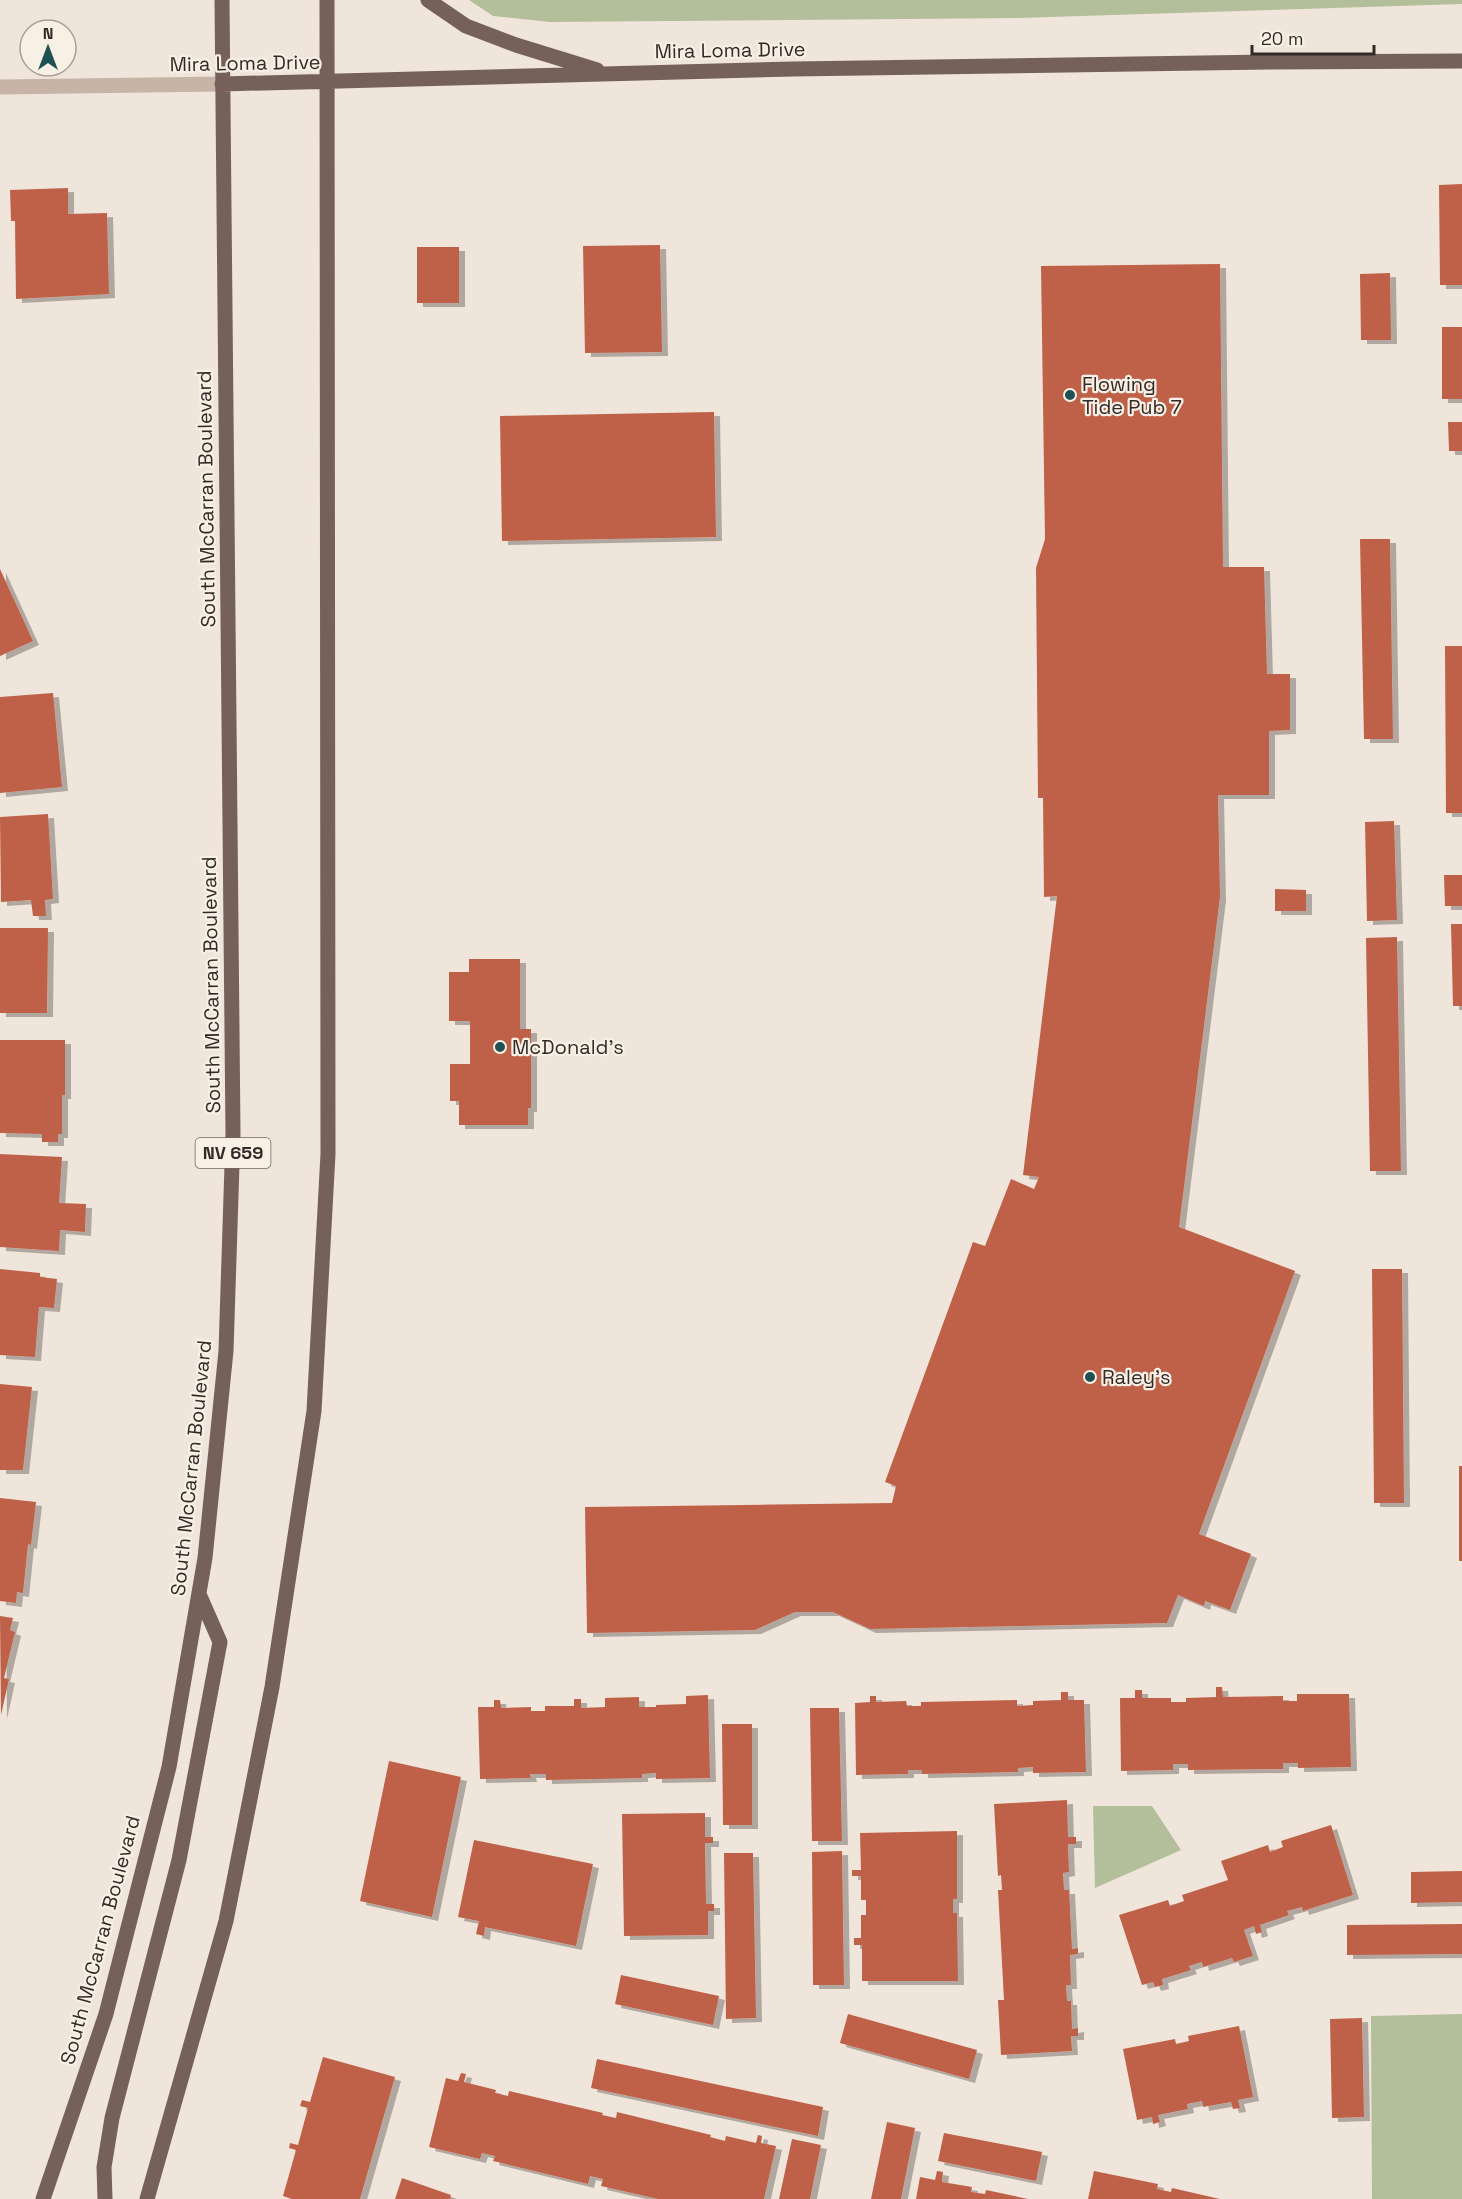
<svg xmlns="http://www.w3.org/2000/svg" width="1462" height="2199" font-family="'Space Grotesk',sans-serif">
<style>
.green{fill:#b3be9b}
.building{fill:#bf6148;filter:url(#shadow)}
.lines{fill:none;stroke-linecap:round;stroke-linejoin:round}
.minor{stroke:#c7b4a6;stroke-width:15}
.major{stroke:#756159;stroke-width:15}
.poi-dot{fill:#1f5152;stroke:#f8efe5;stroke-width:2}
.labels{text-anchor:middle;stroke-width:4.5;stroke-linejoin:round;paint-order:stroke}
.shield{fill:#f8efe5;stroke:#6e6560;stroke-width:1.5}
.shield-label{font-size:18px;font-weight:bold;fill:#332a27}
.street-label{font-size:20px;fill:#332a27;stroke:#f8efe5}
.poi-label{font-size:20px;fill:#332a27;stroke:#f8efe5;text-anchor:start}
</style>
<defs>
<filter id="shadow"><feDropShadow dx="6" dy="4" stdDeviation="0" flood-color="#0004"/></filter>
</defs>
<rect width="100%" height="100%" fill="#f0e5da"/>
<path class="green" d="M 469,0 L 1462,0 L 1462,4 L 1018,18 L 550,22 L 493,16 Z
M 1093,1806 L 1152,1806 L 1181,1850 L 1095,1888 Z
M 1462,2014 L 1462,2199 L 1372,2199 L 1371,2016 Z"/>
<path class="building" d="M 1462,184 L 1462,285 L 1440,285 L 1439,185 Z
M 68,188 L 68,214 L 107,213 L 109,294 L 16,299 L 15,221 L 11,221 L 10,190 Z
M 660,245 L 662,352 L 585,353 L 583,246 Z
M 417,247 L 459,247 L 459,303 L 417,303 Z
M 1220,264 L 1223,567 L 1264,567 L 1267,674 L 1290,674 L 1290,730 L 1269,731 L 1269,795 L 1218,795 L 1220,897 L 1179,1227 L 1295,1271 L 1199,1534 L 1251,1554 L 1230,1610 L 1205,1601 L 1204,1606 L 1178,1595 L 1167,1623 L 870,1629 L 833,1612 L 795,1612 L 755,1630 L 587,1633 L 585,1507 L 892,1503 L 896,1486 L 885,1482 L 973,1242 L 985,1246 L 1011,1179 L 1034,1189 L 1039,1177 L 1023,1175 L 1057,896 L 1044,897 L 1043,798 L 1038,798 L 1036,568 L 1045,539 L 1041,266 Z
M 1390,273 L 1391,340 L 1361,340 L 1360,274 Z
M 1442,327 L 1462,327 L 1462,399 L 1442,399 Z
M 714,412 L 716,537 L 502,541 L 500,416 Z
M 1448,422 L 1462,422 L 1462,451 L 1449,451 Z
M 1360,539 L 1390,539 L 1393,739 L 1364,739 Z
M 0,569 L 33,641 L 0,656 Z
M 1445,646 L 1462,646 L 1462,813 L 1446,813 Z
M 53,693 L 62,787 L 0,793 L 0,697 Z
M 48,814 L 53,899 L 45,900 L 46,916 L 33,916 L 31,900 L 1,902 L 0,817 Z
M 1394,821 L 1397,920 L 1367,921 L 1365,822 Z
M 1444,875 L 1462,875 L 1462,906 L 1445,906 Z
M 1275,889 L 1306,890 L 1306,911 L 1275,911 Z
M 1451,924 L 1462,924 L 1462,1006 L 1453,1006 Z
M 0,928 L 48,928 L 47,1013 L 0,1013 Z
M 1397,937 L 1401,1171 L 1370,1171 L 1366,938 Z
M 469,959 L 520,959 L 520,1029 L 531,1029 L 531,1108 L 528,1108 L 528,1125 L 459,1125 L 459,1101 L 450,1101 L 450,1064 L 470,1064 L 470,1021 L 449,1021 L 449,972 L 469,972 Z
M 0,1040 L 65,1040 L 65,1095 L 62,1095 L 62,1134 L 58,1134 L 58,1142 L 42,1142 L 42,1134 L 0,1133 Z
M 0,1154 L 62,1157 L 59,1203 L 86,1204 L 85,1232 L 60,1230 L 59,1251 L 0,1247 Z
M 0,1269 L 40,1273 L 40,1277 L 57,1279 L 54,1308 L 39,1307 L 35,1357 L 0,1355 Z
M 1372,1269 L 1402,1269 L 1404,1503 L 1374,1503 Z
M 0,1384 L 32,1387 L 23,1470 L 0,1470 Z
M 1459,1466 L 1462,1466 L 1462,1561 L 1459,1561 Z
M 0,1498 L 36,1502 L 31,1545 L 28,1544 L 23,1593 L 17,1592 L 16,1603 L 0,1601 Z
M 0,1616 L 13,1618 L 10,1630 L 15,1632 L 4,1678 L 9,1679 L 1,1715 Z
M 1216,1687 L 1222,1687 L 1223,1697 L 1283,1696 L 1283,1701 L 1297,1701 L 1297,1694 L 1349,1694 L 1351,1767 L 1298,1768 L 1298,1763 L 1283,1763 L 1283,1769 L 1188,1770 L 1188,1764 L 1173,1764 L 1173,1770 L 1121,1771 L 1120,1698 L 1135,1698 L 1135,1690 L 1142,1690 L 1142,1698 L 1171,1698 L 1171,1702 L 1186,1702 L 1186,1698 L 1216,1697 Z
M 1061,1692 L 1068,1692 L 1068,1700 L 1084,1700 L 1086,1772 L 1033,1773 L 1033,1767 L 1018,1768 L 1018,1772 L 922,1774 L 922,1770 L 908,1770 L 908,1774 L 856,1775 L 855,1703 L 870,1702 L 870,1696 L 876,1696 L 876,1702 L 906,1701 L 907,1706 L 921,1706 L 921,1702 L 1017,1700 L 1017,1706 L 1033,1705 L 1033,1701 L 1061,1700 Z
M 708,1695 L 710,1778 L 656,1779 L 656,1773 L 642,1774 L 642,1778 L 546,1780 L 546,1774 L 530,1774 L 531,1778 L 480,1779 L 478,1707 L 494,1707 L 494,1700 L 500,1700 L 501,1708 L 531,1707 L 531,1711 L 545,1711 L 545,1706 L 574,1706 L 574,1699 L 581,1699 L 581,1708 L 605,1707 L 605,1698 L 639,1697 L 639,1707 L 656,1707 L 656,1705 L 686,1704 L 686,1696 Z
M 810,1708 L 839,1708 L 842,1841 L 812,1841 Z
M 722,1724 L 752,1724 L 752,1825 L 723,1825 Z
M 389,1761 L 461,1777 L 432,1917 L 360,1901 Z
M 1067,1800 L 1068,1837 L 1076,1837 L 1076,1844 L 1068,1844 L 1069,1872 L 1063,1873 L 1064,1890 L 1069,1890 L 1072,1949 L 1078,1948 L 1078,1954 L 1070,1955 L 1071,1985 L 1066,1985 L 1067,2001 L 1071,2001 L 1072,2029 L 1078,2028 L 1078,2036 L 1071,2036 L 1072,2051 L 1001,2055 L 998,2000 L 1004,2000 L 998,1890 L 1002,1890 L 1001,1875 L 998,1876 L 994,1804 Z
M 705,1813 L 705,1837 L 713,1837 L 713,1843 L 705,1843 L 706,1904 L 714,1904 L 714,1911 L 708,1911 L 708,1935 L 624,1936 L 622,1814 Z
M 1331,1825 L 1353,1895 L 1303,1911 L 1302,1907 L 1287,1911 L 1289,1915 L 1260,1925 L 1262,1932 L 1256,1934 L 1254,1926 L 1244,1930 L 1253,1956 L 1234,1962 L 1232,1958 L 1203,1967 L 1202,1962 L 1189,1966 L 1191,1970 L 1162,1979 L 1163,1985 L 1155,1987 L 1153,1982 L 1142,1985 L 1119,1915 L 1168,1900 L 1170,1906 L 1184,1901 L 1182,1895 L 1228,1880 L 1221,1861 L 1268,1845 L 1270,1852 L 1283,1847 L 1281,1841 Z
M 957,1831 L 957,1899 L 953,1899 L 953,1913 L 957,1913 L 958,1981 L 862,1981 L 862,1945 L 854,1945 L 854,1938 L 861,1938 L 861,1915 L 866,1915 L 866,1900 L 861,1900 L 861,1876 L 852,1876 L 852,1870 L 861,1870 L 860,1833 Z
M 474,1840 L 593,1864 L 576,1946 L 485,1927 L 484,1936 L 476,1934 L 479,1921 L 458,1917 Z
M 842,1851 L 844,1985 L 813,1985 L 812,1852 Z
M 724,1853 L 753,1853 L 756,2018 L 726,2019 Z
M 1462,1871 L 1462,1902 L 1411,1903 L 1411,1872 Z
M 1462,1924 L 1462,1954 L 1347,1955 L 1347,1925 Z
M 621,1975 L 719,1996 L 713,2025 L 615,2004 Z
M 848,2014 L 977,2050 L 969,2079 L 840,2043 Z
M 1362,2018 L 1364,2117 L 1332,2118 L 1330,2019 Z
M 1239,2026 L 1253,2097 L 1238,2100 L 1240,2108 L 1233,2109 L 1231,2102 L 1203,2107 L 1202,2101 L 1187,2104 L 1188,2109 L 1158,2115 L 1160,2122 L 1153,2124 L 1152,2117 L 1137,2120 L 1123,2049 L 1175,2039 L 1176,2044 L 1189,2041 L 1188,2036 Z
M 323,2057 L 395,2077 L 360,2199 L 292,2199 L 283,2196 L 296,2150 L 289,2148 L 290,2143 L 298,2145 L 308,2108 L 300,2106 L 302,2100 L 310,2102 Z
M 597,2059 L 823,2107 L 818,2136 L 591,2088 Z
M 461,2073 L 466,2074 L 464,2082 L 496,2090 L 495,2093 L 508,2096 L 509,2091 L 603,2113 L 602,2115 L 616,2118 L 617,2112 L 711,2135 L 710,2137 L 725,2141 L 726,2136 L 756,2143 L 758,2135 L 762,2136 L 761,2143 L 776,2146 L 764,2199 L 658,2199 L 601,2186 L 603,2179 L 590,2176 L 588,2184 L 493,2161 L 495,2156 L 482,2153 L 480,2159 L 429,2147 L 446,2078 L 458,2081 Z
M 887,2122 L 915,2128 L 901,2199 L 871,2199 Z
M 944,2133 L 1042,2152 L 1036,2181 L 938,2161 Z
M 792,2139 L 821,2145 L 810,2199 L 779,2199 Z
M 937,2171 L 943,2172 L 942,2182 L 972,2187 L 971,2192 L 985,2194 L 986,2190 L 1028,2199 L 916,2199 L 920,2177 L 935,2180 Z
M 1094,2171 L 1158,2184 L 1157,2189 L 1171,2192 L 1172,2188 L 1220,2199 L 1088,2199 Z
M 402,2178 L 451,2195 L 450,2199 L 395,2199 Z"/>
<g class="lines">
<path class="minor" d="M 0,87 L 222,84"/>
<path class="major" d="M 428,0 L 466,26 L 516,45 L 597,70
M 222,84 L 793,69 L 1269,62 L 1462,61
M 43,2199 L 106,2014 L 169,1767 L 205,1558 L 226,1351 L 233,1134 L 222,0
M 105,2199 L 104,2167 L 112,2118 L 179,1860 L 220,1642 L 199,1594
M 147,2199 L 226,1921 L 272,1687 L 314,1411 L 328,1154 L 327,0"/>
</g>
<g class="poi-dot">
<circle cx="1070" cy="395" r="6"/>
<circle cx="500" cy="1047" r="6"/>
<circle cx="1090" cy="1377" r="6"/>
</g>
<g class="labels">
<rect class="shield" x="195.5" y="1138" width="75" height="30" rx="4.5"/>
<g class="shield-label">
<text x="233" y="1159">NV 659</text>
</g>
<g class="street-label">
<text transform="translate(730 50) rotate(-1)" y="7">Mira Loma Drive</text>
<text transform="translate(245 63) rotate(-1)" y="7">Mira Loma Drive</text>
<text transform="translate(206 499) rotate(-91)" y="7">South McCarran Boulevard</text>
<text transform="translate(211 985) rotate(-91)" y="7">South McCarran Boulevard</text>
<text transform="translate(191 1468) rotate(-84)" y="7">South McCarran Boulevard</text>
<text transform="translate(100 1940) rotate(-75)" y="7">South McCarran Boulevard</text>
</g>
<g class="poi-label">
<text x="1082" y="391">Flowing<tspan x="1082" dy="23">Tide Pub 7</tspan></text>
<text x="512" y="1054">McDonald's</text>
<text x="1102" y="1384">Raley's</text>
</g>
</g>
<g transform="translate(48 48)"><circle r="28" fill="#f8efe5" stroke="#a9a099" stroke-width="1.5"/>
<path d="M0-4.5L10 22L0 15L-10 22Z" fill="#1f5152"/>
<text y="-9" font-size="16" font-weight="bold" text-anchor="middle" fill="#332a27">N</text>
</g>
<path d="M1252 45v9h122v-9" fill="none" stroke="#332a27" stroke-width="3"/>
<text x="1261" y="45" font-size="18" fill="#332a27" stroke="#f8efe5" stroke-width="4.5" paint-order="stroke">20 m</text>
</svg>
